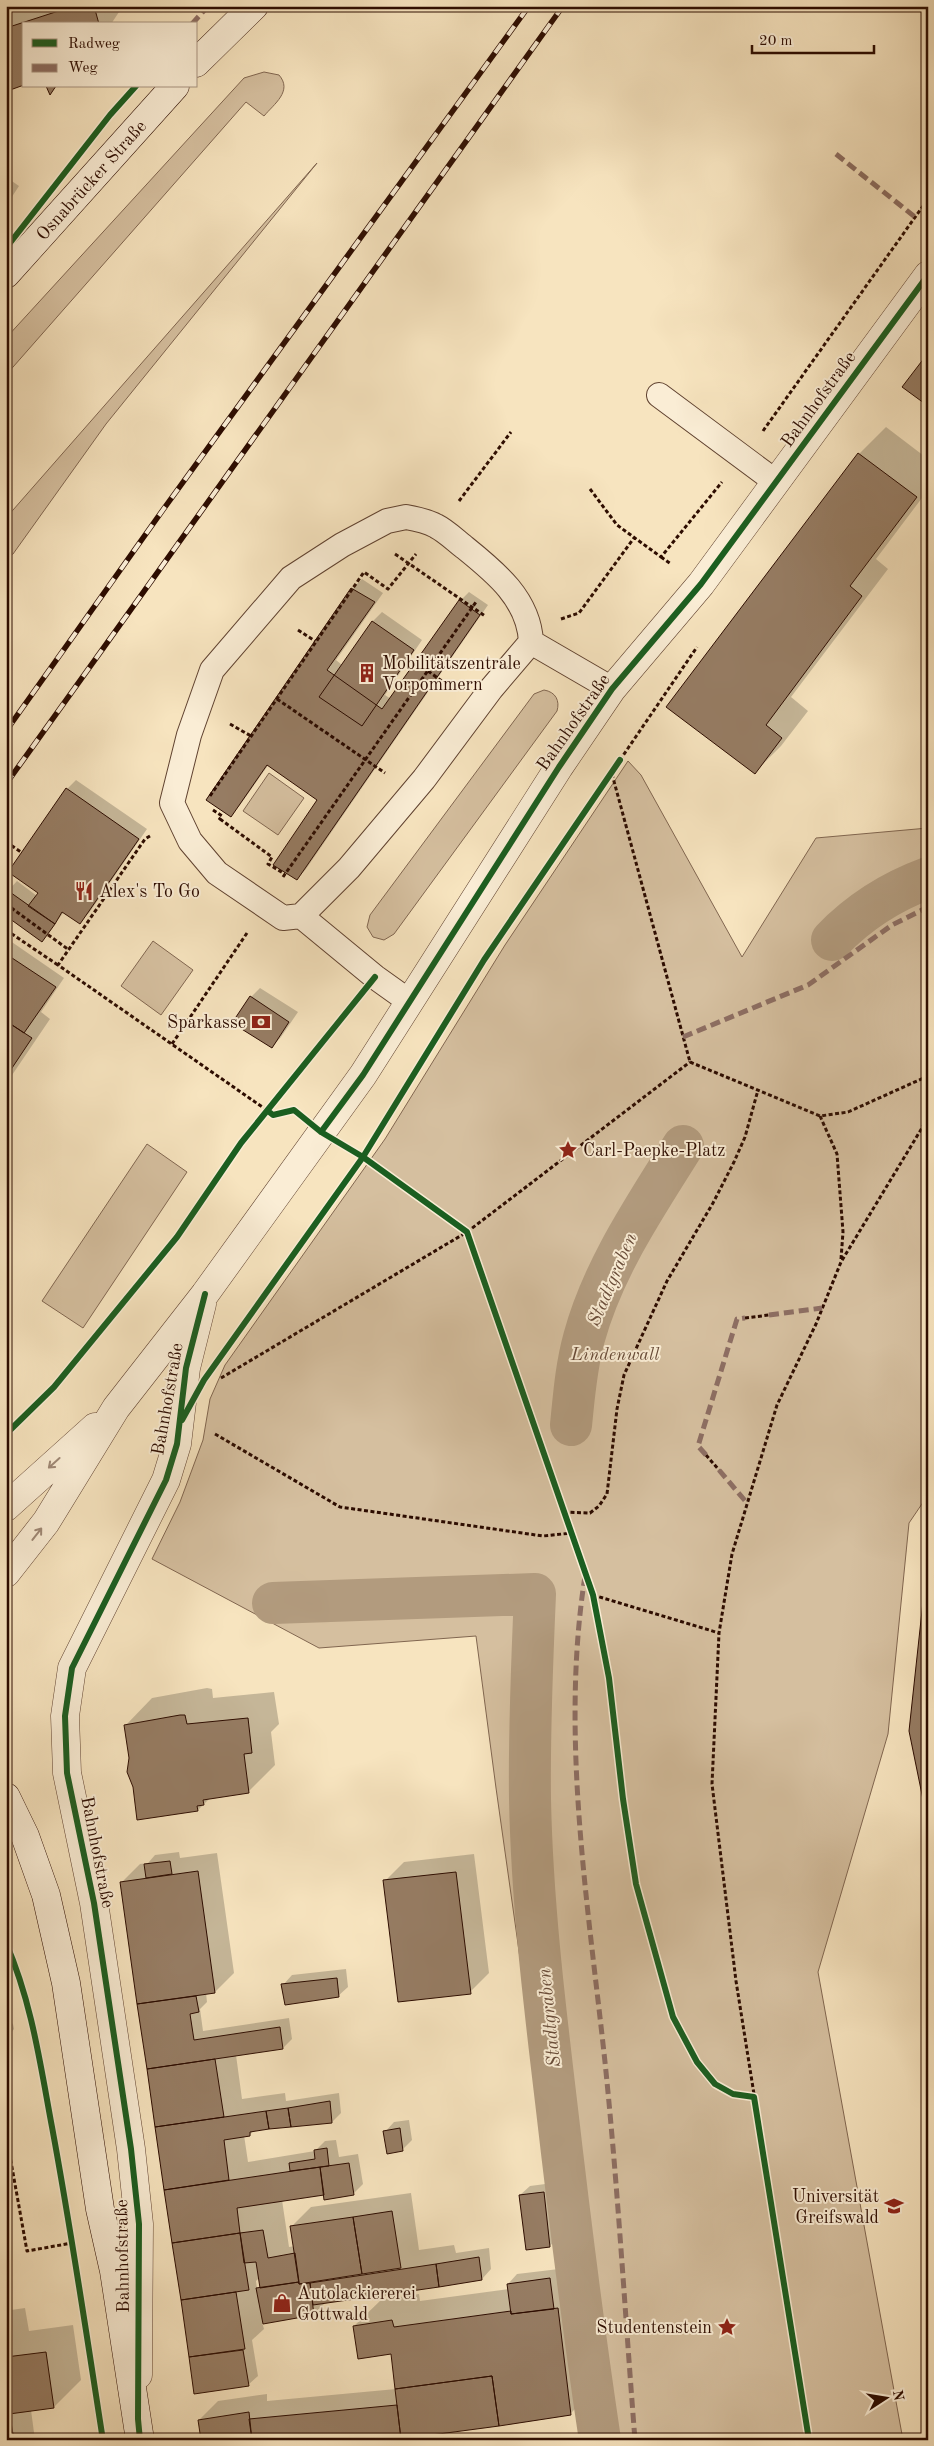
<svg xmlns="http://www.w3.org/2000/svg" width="934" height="2446" font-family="'Old Standard TT',serif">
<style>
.green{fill:#d5bf9f;stroke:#816650}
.shadow{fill:#0003;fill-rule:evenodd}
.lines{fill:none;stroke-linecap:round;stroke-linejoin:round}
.canal{stroke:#b29b7e;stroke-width:42}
.building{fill:#967c63;stroke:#2d0c00}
.lane-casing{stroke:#604230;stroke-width:26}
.street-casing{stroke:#604230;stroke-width:29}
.secondary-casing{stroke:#2d0c00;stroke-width:29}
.path{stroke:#2d0c00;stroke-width:3;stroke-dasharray:4 2.5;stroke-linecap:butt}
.lane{stroke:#faedd5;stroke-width:24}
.street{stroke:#faedd5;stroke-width:28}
.secondary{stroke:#faedd5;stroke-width:28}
.rail-casing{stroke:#2d0c00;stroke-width:5.5}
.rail{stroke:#faedd5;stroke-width:4;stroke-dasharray:11;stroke-linecap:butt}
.quiet{stroke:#8d6e63;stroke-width:5;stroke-dasharray:10 5;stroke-linecap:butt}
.cycleway-casing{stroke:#faedd5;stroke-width:9}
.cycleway{stroke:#1b5e20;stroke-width:6}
.oneway{stroke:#9e8875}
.labels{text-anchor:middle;stroke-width:4;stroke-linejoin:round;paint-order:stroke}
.street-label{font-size:18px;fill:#2d0c00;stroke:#faedd5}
.poi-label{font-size:18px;fill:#2d0c00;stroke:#faedd5;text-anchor:start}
.park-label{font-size:18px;font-style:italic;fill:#684b38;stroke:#faedd5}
.water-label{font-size:19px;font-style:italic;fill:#694c39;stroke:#faedd5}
</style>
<rect width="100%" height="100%" fill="#f7e4bf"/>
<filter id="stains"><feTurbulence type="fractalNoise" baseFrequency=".004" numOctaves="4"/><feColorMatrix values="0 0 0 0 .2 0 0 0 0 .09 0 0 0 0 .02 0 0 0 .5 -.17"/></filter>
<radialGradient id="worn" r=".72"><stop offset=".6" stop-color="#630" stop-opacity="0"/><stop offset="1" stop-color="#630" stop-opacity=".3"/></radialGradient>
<path class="green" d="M 264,72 L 279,75 C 293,91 274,104 264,116 L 246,102 L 6,375 L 6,338 L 244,78 Z
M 317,163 L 106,424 L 13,554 L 6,559 L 6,518 Z
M 544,690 C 556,692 560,701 557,711 L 394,934 L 384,940 L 373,937 L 367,927 L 370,915 L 534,694 Z
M 628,761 L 641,775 L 742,957 L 816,838 L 928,828 L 928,1495 L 909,1523 L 888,1734 L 818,1972 L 903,2440 L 588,2440 L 496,1788 L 476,1636 L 319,1648 L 152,1559 L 180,1502 L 203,1440 L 210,1399 L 225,1365 L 385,1139 L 505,945 Z
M 269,773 L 304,798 L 278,835 L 243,811 Z
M 153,941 L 193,970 L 161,1015 L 121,986 Z
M 147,1144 L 187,1172 L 83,1328 L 42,1301 Z"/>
<path class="shadow" d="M 19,6 L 123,6 L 111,24 L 24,24 L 10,86 L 6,90 L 6,19 Z
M 6,131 L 11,143 L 6,148 Z
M 6,177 L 19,186 L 6,206 Z
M 886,427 L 928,459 L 928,490 L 876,559 L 888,569 L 791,697 L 808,711 L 781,746 L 754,773 L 668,707 L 859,454 Z
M 362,579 L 383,593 L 336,660 L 342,665 L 373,621 L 382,612 L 422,640 L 385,695 L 391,699 L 460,601 L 469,592 L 488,605 L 306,869 L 297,879 L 319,800 L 269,764 L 240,805 L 231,815 L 208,799 L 352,589 Z
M 76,780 L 147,829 L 89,913 L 79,922 L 64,912 L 42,940 L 6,915 L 6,893 L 17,881 L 37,896 L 39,893 L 67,789 Z
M 6,938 L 64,978 L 41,1012 L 50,1019 L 6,1084 Z
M 260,988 L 298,1012 L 281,1037 L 272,1047 L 251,997 Z
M 207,1688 L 212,1689 L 213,1698 L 274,1692 L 279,1724 L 271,1732 L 275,1765 L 248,1792 L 210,1798 L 198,1810 L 130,1758 L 126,1725 L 152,1698 Z
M 179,1852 L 180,1858 L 217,1853 L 234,1973 L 215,1992 L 206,1993 L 207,2002 L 200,2009 L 203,2031 L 289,2018 L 292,2039 L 283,2048 L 236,2055 L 242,2099 L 285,2093 L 286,2101 L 339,2093 L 341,2113 L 332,2122 L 254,2130 L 250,2135 L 244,2135 L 248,2162 L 315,2151 L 325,2141 L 336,2140 L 339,2157 L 358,2154 L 363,2184 L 353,2194 L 325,2193 L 282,2200 L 289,2247 L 295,2246 L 292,2226 L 311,2207 L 411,2193 L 419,2250 L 454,2245 L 456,2253 L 489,2248 L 491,2269 L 482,2279 L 326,2302 L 314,2314 L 262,2322 L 264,2329 L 252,2340 L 258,2376 L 248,2385 L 191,2357 L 121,1883 L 140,1864 L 148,1863 L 155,1855 ZM 260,2277 L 261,2286 L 257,2289 L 256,2281 Z
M 474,1854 L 489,1973 L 470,1992 L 385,1881 L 404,1862 Z
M 346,1969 L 348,1987 L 338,1996 L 283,1985 L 292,1975 Z
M 6,2019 L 13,2024 L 14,2029 L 6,2040 Z
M 409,2120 L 412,2140 L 403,2149 L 388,2152 L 385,2132 L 394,2122 Z
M 553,2183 L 559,2236 L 550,2246 L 520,2195 L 530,2186 Z
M 559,2269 L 561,2285 L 584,2282 L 597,2387 L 570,2414 L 385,2440 L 202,2440 L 199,2420 L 218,2401 L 267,2394 L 267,2401 L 396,2389 L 392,2352 L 354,2326 L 381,2300 L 419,2294 L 420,2301 L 509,2289 L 508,2284 L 517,2274 Z
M 6,2284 L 11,2310 L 25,2308 L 29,2331 L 73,2325 L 81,2380 L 54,2407 L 31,2410 L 35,2440 L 6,2440 Z"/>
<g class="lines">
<path class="canal" d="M 832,940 C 860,911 890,892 928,878
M 571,1425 C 574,1396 576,1367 584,1338 C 603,1268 645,1207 683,1146
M 273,1603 L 535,1594 C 532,1662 529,1731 530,1799 C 532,1900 544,2001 556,2101 C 569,2214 583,2327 600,2440"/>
</g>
<path class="building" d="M 74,6 L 94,6 L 99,24 L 24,24 L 24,85 L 10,90 L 6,79 L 6,28 Z
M 46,86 L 56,86 L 50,95 Z
M 928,353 L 928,406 L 902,387 Z
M 858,453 L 917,497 L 850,586 L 862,596 L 766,725 L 782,738 L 755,774 L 666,707 Z
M 351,588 L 375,602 L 327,670 L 382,709 L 459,600 L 480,615 L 297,880 L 273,865 L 317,800 L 267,765 L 231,817 L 206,800 Z
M 372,621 L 414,650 L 362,726 L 319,697 Z
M 66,788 L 139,839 L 80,924 L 62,912 L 55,924 L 28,906 L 38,893 L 8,872 Z
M 7,890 L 55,924 L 42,942 L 6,916 Z
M 6,954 L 56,987 L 24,1033 L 6,1021 Z
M 250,996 L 289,1022 L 272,1048 L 232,1023 Z
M 6,1021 L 32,1038 L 6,1077 Z
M 928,1555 L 928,1824 L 909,1731 Z
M 180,1715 L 185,1715 L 187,1724 L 248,1718 L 252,1753 L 244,1754 L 249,1793 L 203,1800 L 204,1805 L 197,1806 L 198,1811 L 137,1820 L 133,1787 L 127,1772 L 129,1758 L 124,1725 Z
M 170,1861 L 172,1874 L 146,1878 L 144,1864 Z
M 198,1871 L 215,1993 L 137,2004 L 120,1882 Z
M 456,1872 L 471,1994 L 398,2002 L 383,1880 Z
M 337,1978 L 339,1997 L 285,2005 L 281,1984 Z
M 196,1996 L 199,2012 L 190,2014 L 194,2040 L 280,2027 L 283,2049 L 147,2069 L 137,2004 Z
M 215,2059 L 224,2117 L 155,2127 L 147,2069 Z
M 330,2101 L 332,2123 L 291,2127 L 288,2108 Z
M 288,2108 L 291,2127 L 269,2129 L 266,2111 Z
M 266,2111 L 269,2129 L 250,2132 L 250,2136 L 224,2140 L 229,2180 L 164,2190 L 155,2127 Z
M 400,2128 L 403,2151 L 387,2154 L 383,2131 Z
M 327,2148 L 329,2166 L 290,2171 L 289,2163 L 315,2159 L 314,2150 Z
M 349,2163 L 354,2195 L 324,2200 L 320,2167 Z
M 320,2167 L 324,2195 L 237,2208 L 240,2233 L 172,2243 L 164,2190 Z
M 544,2192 L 550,2247 L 526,2250 L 519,2195 Z
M 392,2211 L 401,2268 L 362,2274 L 353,2217 Z
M 353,2217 L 362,2274 L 299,2284 L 290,2226 Z
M 263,2230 L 268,2258 L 295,2253 L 299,2282 L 260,2288 L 256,2262 L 244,2263 L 240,2233 Z
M 240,2233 L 249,2290 L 181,2300 L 172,2243 Z
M 479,2257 L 482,2280 L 439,2287 L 436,2264 Z
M 436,2264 L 439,2287 L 313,2305 L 310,2283 Z
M 550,2278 L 554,2309 L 511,2314 L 507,2284 Z
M 299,2282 L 299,2284 L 310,2283 L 314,2315 L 263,2324 L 256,2288 Z
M 236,2292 L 245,2349 L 189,2357 L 181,2300 Z
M 558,2308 L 571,2415 L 499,2426 L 492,2376 L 395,2389 L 391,2354 L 358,2359 L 353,2326 L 392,2320 L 394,2327 L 511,2311 L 511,2314 Z
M 243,2350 L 249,2386 L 194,2394 L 189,2357 Z
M 46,2352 L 54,2408 L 9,2414 L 6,2405 L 6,2357 Z
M 492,2376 L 499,2426 L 401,2439 L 395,2389 Z
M 6,2405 L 8,2405 L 14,2440 L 6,2440 Z
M 397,2405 L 401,2439 L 252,2440 L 249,2419 Z
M 249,2412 L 252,2440 L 201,2440 L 198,2420 Z"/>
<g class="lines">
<g class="lane-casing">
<path id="lane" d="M 659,395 L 776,482
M 406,517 C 417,519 427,521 436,526 C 446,531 455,540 464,547 C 495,572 529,599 531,642 L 491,689 L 424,779 L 349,868 L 301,916 L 283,918 L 217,873 L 190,841 L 172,803 L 189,735 L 212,670 L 291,578 L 342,545 L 387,521 Z
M 531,642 L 612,689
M 301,916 L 375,977 L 410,1002"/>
</g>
<g class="street-casing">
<path id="street" d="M 6,1507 L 95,1427
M 6,1573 L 46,1522 L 116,1408 L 205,1294 L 363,1075 L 559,767 L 612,689 L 701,584 L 928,275
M 138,2375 L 139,2224 L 131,2149 L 94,1903 L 67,1773 L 65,1716 L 72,1668 L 166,1480 L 177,1444 L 186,1368 L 202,1304"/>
</g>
<g class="secondary-casing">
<path id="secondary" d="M 196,63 L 254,6
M 6,274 L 175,86
M 6,1797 L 25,1836 L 46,1895 L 66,1983 L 100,2209 L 114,2271 L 140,2440"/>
</g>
<path class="path" d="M 763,431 L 928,199
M 590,489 L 617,525 L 661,557 L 722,482
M 459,501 L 511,432
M 395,554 L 485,616
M 661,557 L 671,564
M 561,619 L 579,613 L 634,538
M 298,630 L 315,641
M 428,671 L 450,687
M 277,699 L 385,773
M 230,724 L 251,736
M 620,760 L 697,647
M 612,774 L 690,1062
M 210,796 L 364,572 L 388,589 L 416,554
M 213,810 L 222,816 L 219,820
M 220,819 L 272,857 L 268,864 L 285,874
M 150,836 L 145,839 L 58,965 L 268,1111
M 6,842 L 21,852
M 6,852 L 11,845
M 283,877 L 476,602
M 6,904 L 69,950
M 6,930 L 58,965
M 172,1044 L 247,933
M 690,1062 L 820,1116 L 848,1112 L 928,1076
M 820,1116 L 837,1154 L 843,1232 L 841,1259
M 363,1157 L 467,1232 L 593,1595 L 609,1678 L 623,1799 L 636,1884 L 673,2017 L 697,2062 L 715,2084 L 733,2094 L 754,2097
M 745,1318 L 769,1315
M 221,1378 L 467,1232 L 690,1062
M 215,1434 L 340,1507 L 543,1536 L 572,1533
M 706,1455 L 719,1470
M 564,1512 L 590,1513 L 599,1506 L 607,1494 L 617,1409 L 624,1375 L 667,1281 L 713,1203 L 734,1162 L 745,1137 L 758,1090
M 593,1595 L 719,1633
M 6,2134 L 27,2251 L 72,2243
M 809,2440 L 736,1981 L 712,1784 L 719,1633 L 732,1554 L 777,1405 L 816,1324 L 841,1262 L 928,1118"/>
<use href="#lane" class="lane"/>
<use href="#street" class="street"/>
<use href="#secondary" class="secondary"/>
<g class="rail-casing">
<path id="rail" d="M 6,731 L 165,507 L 529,6
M 6,784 L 563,6"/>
</g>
<use href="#rail" class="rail"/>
<path class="quiet" d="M 192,24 L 208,6
M 836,154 L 915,217
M 683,1037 L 808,985 L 892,925 L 928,907
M 769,1315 L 822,1308
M 706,1455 L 698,1446 L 737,1319 L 745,1318
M 719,1470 L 747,1503
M 585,1576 C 560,1735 588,1904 605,2062 C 618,2188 625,2314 635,2440"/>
<g class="cycleway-casing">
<path id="cycleway" d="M 6,248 L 110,115 L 136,86
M 268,1111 L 273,1115 L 294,1110 L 321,1132 L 363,1157 L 467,1232 L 593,1595 L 609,1678 L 623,1799 L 636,1884 L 673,2017 L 697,2062 L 715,2084 L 733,2094 L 754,2097 L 809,2440
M 321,1132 L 363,1075 L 559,767 L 612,689 L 701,584 L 928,275
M 182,1420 L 204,1380 L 363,1157 L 484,960 L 620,760
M 6,1434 L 54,1387 L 177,1237 L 241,1143 L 375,977
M 6,1943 C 32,2003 40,2063 52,2127 C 71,2229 86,2331 102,2434 L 100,2440
M 140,2440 L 138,2419 L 139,2224 L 131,2149 L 94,1903 L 67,1773 L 65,1716 L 72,1668 L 166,1480 L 177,1444 L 186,1368 L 205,1294"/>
</g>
<use href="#cycleway" class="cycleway"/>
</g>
<defs><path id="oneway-shaft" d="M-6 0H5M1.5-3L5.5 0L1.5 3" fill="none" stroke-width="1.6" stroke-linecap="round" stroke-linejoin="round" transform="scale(1.25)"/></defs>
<g class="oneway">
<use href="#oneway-shaft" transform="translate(54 1463) rotate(138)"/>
<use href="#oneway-shaft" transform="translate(37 1534) rotate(-52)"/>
</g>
<defs>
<g id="building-bare" transform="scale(1.5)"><path d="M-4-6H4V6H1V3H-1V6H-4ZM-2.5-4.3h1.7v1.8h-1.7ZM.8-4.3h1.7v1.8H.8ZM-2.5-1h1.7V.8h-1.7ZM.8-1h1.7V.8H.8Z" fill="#8f2418" stroke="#faedd5" stroke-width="2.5" paint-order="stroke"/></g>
<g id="restaurant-bare" transform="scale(1.5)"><path d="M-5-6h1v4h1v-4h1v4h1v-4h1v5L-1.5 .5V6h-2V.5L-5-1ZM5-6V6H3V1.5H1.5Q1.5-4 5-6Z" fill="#8f2418" stroke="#faedd5" stroke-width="2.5" paint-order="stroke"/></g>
<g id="bank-bare" transform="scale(1.5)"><path d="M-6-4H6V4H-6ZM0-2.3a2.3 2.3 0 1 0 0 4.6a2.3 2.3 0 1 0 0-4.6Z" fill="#8f2418" stroke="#faedd5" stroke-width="2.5" paint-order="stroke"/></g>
<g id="sight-bare" transform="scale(1.5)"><path d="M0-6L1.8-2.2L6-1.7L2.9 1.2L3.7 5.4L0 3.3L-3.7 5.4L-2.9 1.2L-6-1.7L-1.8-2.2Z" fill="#8f2418" stroke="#faedd5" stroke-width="2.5" paint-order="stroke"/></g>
<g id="university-bare" transform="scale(1.5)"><path d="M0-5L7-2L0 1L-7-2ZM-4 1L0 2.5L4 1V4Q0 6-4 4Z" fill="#8f2418" stroke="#faedd5" stroke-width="2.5" paint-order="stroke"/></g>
<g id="shop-bare" transform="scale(1.5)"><path d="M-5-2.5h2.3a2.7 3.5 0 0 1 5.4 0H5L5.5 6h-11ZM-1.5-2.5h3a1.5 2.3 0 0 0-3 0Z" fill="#8f2418" stroke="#faedd5" stroke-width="2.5" paint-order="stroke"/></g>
</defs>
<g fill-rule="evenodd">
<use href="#building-bare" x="367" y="673"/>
<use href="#restaurant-bare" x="84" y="891"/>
<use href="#bank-bare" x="261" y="1022"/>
<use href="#sight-bare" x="568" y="1150"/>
<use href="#university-bare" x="894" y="2206"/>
<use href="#shop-bare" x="282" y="2303"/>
<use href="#sight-bare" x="727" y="2327"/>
</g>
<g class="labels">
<g class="street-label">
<text transform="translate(91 180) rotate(-48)" y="6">Osnabrücker Straße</text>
<text transform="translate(818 399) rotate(-54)" y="6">Bahnhofstraße</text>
<text transform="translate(573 722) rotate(-55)" y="6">Bahnhofstraße</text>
<text transform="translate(167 1399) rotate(-80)" y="6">Bahnhofstraße</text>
<text transform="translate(98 1852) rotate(79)" y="6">Bahnhofstraße</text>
<text transform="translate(122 2256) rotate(-91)" y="6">Bahnhofstraße</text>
</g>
<g class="poi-label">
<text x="382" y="669">Mobilitätszentrale<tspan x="382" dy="21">Vorpommern</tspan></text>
<text x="99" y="897">Alex's To Go</text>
<text x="246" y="1028" text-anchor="end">Sparkasse</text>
<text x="583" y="1156">Carl-Paepke-Platz</text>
<text x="879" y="2202" text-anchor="end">Universität<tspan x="879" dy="21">Greifswald</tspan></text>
<text x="297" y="2299">Autolackiererei<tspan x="297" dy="21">Gottwald</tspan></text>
<text x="712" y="2333" text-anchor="end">Studentenstein</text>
</g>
<g class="park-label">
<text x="615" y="1360">Lindenwall</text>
</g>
<g class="water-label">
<text transform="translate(611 1279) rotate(-67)" y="7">Stadtgraben</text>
<text transform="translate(548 2018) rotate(-96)" y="7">Stadtgraben</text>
</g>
</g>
<rect width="934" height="2446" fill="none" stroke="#f7e4bf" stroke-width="25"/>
<rect x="8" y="8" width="919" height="2431" fill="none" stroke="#2d0c00" stroke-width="2.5"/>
<rect x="12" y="12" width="909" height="2421" fill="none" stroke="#2d0c00"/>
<rect x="22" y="22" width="175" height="65" fill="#faedd5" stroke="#a89380"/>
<rect x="32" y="39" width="25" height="8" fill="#1b5e20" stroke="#a89380"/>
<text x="68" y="48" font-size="15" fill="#2d0c00">Radweg</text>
<rect x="32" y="64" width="25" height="8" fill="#8d6e63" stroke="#a89380"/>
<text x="68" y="72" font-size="15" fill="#2d0c00">Weg</text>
<g transform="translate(886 2398) rotate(78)" stroke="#faedd5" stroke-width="4" paint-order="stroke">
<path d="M0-4L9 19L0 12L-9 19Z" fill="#2d0c00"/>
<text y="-8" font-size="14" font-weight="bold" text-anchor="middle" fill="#2d0c00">N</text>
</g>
<path d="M752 45v8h122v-8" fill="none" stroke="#2d0c00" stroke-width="2.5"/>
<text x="759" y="45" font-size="15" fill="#2d0c00" stroke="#faedd5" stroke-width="4" paint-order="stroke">20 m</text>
<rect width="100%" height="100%" filter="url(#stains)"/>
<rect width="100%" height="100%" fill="url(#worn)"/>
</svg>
